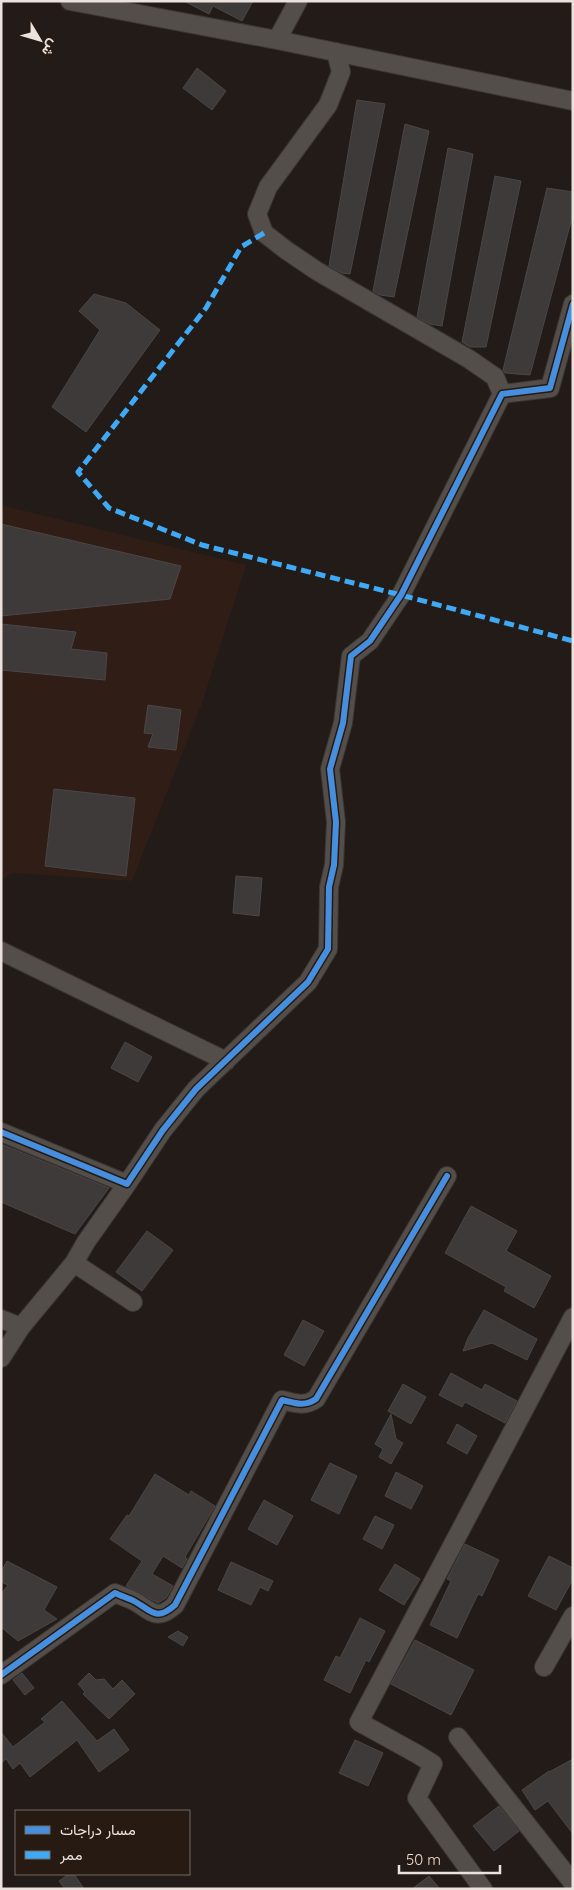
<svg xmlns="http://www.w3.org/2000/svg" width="574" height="1890" font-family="Quicksand,Vazirmatn,sans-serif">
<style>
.built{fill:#301e16}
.building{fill:#3e3a39;stroke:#4b4647}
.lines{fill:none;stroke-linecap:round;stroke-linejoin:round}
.minor-casing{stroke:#3c3633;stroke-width:20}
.minor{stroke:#544e4b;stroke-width:18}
.quiet{stroke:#3fa9f5;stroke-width:5;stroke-dasharray:10 5;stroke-linecap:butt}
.cycleway-casing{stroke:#261a13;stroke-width:9}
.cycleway{stroke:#468fdf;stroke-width:6}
</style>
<rect width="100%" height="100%" fill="#221b17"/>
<path class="built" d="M 1,505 L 246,565 L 202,703 L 132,881 L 13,873 L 1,880 Z"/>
<path class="building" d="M 184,1 L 253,1 L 242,21 L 213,6 L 209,14 Z
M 197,68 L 226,91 L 212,110 L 183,88 Z
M 357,100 L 385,104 L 350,274 L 342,273 L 329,266 Z
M 405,124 L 429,131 L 394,297 L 380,295 L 373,291 Z
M 448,148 L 473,154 L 442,326 L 430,324 L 417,317 Z
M 495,176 L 521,181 L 486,347 L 470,347 L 462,342 Z
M 547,188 L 573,192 L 573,214 L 530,375 L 505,373 L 503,370 Z
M 94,294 L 126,303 L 160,330 L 86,432 L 52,407 L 100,330 L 79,311 Z
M 1,524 L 181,566 L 170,599 L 1,616 Z
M 1,624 L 76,632 L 71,649 L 107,653 L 105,680 L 1,670 Z
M 148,705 L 181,710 L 176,750 L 148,747 L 153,734 L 144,733 Z
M 54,789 L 135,798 L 126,876 L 45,866 Z
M 236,876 L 262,878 L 259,916 L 233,913 Z
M 125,1042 L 152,1057 L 138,1082 L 111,1068 Z
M 1,1144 L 109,1188 L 75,1234 L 1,1202 Z
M 471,1206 L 517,1231 L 506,1251 L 551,1276 L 534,1308 L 504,1291 L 506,1287 L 445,1253 Z
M 147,1231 L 173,1250 L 142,1291 L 116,1272 Z
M 484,1310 L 537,1339 L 527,1360 L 492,1343 L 463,1351 L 468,1338 Z
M 303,1320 L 324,1331 L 304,1366 L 284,1355 Z
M 451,1373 L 482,1390 L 485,1384 L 517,1401 L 505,1423 L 465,1402 L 462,1407 L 439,1395 Z
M 403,1384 L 426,1397 L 411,1424 L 388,1411 Z
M 391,1414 L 396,1439 L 403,1443 L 391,1464 L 379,1457 L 383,1449 L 375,1444 Z
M 457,1424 L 477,1436 L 467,1454 L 447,1443 Z
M 330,1463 L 357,1476 L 339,1514 L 311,1500 Z
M 396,1472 L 423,1486 L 411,1509 L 385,1496 Z
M 155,1474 L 189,1495 L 191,1491 L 215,1506 L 185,1557 L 187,1559 L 182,1568 L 163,1556 L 152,1574 L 173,1586 L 166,1598 L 158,1603 L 126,1586 L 142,1561 L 110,1539 L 127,1515 L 129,1516 Z
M 264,1500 L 293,1516 L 277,1545 L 248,1529 Z
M 375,1516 L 394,1525 L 382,1549 L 363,1539 Z
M 465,1544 L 499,1560 L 482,1596 L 478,1594 L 457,1638 L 430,1625 L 451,1581 L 447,1579 Z
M 549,1556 L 573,1568 L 573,1579 L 556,1610 L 528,1596 Z
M 7,1561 L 57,1587 L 44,1610 L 57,1619 L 18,1641 L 1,1627 L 1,1594 L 8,1585 L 1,1582 L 1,1572 Z
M 231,1562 L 273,1581 L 268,1591 L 260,1587 L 251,1605 L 218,1590 Z
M 395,1564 L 420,1579 L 404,1605 L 379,1590 Z
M 360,1618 L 385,1631 L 369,1662 L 366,1660 L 350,1693 L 324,1680 L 336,1656 L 340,1658 Z
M 178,1631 L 188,1637 L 183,1646 L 168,1637 Z
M 415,1640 L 474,1670 L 451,1715 L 391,1684 Z
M 22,1673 L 34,1688 L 25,1695 L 13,1680 Z
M 89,1673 L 96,1680 L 104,1679 L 113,1689 L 122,1680 L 135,1694 L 109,1719 L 83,1694 L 85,1692 L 78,1684 Z
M 62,1701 L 97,1741 L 114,1729 L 129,1750 L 99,1772 L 77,1740 L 30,1777 L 20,1763 L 13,1769 L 6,1759 L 1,1763 L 1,1732 L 13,1747 L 45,1722 L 41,1719 Z
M 355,1740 L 383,1753 L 368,1786 L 339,1773 Z
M 573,1759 L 573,1834 L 548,1801 L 535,1810 L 522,1790 L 549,1771 L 549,1772 Z
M 499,1806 L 519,1831 L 494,1851 L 473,1826 Z
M 69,1874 L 74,1874 L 84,1889 L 65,1889 L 59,1881 Z
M 429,1876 L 440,1889 L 412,1889 Z"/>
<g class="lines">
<g class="minor-casing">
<path id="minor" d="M 70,1 L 277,40 L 573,101
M 277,40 L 298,1
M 336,52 L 341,72 L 328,105 L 268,187 L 257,214 L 264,233 L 286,250 L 317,271 L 469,359 L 495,377 L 502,394
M 1,951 L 226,1061
M 1,1132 L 127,1184 L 163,1130 L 196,1089 L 308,982 L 328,949 L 329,887 L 334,865 L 336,822 L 330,769 L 343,723 L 351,656 L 370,641 L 401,595 L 502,394 L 550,388 L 573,304
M 74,1263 L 133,1302
M 1,1319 L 21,1327
M 1,1358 L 21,1327 L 74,1263 L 86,1242 L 127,1184
M 544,1667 L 573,1616
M 1,1675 L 115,1593 C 121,1596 128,1598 134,1601 C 152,1611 156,1622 175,1605 L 282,1400 C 295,1403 304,1407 316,1399 L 447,1176
M 458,1737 L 573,1883
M 483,1889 L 417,1798 L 433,1764 L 417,1754 L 359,1722 L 573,1317"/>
</g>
<use href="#minor" class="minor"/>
<path class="quiet" d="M 264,233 L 241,247 L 206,308 L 78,472 L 109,508 L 202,545 L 401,595 L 573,641"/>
<g class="cycleway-casing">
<path id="cycleway" d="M 1,1132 L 127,1184 L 163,1130 L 196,1089 L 308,982 L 328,949 L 329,887 L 334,865 L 336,822 L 330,769 L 343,723 L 351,656 L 370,641 L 401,595 L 502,394 L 550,388 L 573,304
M 1,1675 L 115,1593 C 121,1596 128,1598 134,1601 C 152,1611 156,1622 175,1605 L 282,1400 C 295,1403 304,1407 316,1399 L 447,1176"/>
</g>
<use href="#cycleway" class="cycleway"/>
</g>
<rect width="574" height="1890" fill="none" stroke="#ebe2dd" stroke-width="5"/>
<rect x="15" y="1810" width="175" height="65" fill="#261a13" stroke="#756a64"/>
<rect x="25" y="1826" width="25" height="8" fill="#468fdf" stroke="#756a64"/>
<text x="60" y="1835" font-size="15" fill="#ebe2dd">مسار دراجات</text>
<rect x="25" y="1851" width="25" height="8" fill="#3fa9f5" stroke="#756a64"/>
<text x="60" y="1860" font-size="15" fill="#ebe2dd">ممر</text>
<g transform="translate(40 40) rotate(128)" stroke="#261a13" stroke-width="4" paint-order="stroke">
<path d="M0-4L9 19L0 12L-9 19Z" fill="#ebe2dd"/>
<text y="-8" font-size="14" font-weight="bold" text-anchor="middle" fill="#ebe2dd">ش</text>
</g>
<path d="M399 1865v8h101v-8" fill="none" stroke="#ebe2dd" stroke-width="2.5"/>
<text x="406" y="1865" font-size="15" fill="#ebe2dd" stroke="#261a13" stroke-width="4" paint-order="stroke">50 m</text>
</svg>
